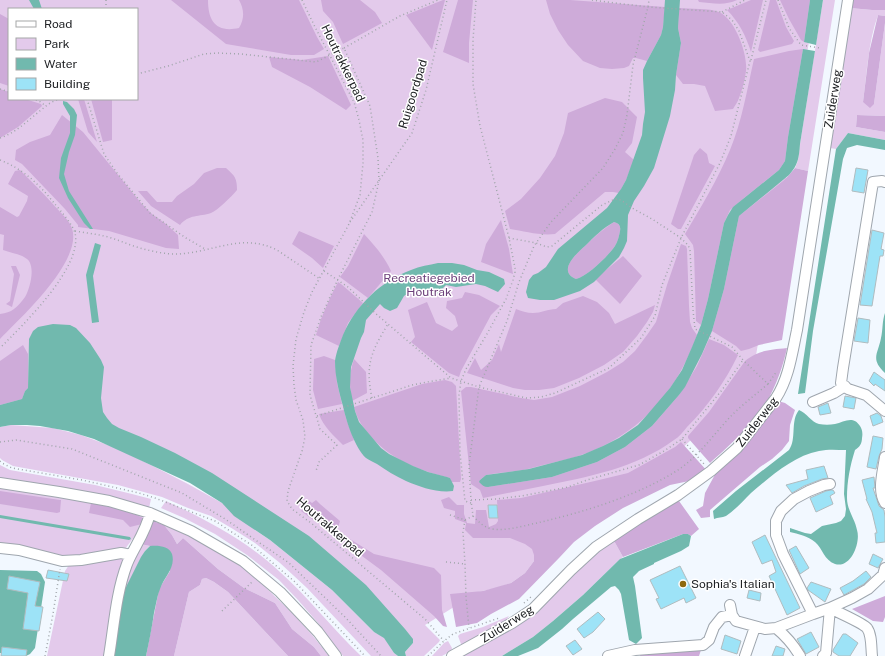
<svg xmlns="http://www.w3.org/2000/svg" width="885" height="656" font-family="'Public Sans',sans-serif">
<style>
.green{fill:#e3caeb;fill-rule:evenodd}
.forest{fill:#ceabd9}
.water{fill:#71b9ae;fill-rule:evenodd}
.building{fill:#9de3f7;stroke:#b0bcbf}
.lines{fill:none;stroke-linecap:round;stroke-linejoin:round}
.minor-casing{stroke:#9fa6ae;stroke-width:12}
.path{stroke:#a1a6ab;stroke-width:1.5;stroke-dasharray:1 3;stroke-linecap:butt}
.minor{stroke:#fff;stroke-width:10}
.poi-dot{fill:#8e680c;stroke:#fff;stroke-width:1.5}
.labels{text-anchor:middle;stroke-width:3;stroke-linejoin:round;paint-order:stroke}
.street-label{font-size:12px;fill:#202225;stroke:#fff}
.park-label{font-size:12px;fill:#6d407b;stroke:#fff}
.poi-label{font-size:12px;fill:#202225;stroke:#fff;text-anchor:start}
</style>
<rect width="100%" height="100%" fill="#f2f8ff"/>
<path class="green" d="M 0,0 L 816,0 L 751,385 L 630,496 L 534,561 L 525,573 L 511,583 L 497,588 L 478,592 L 425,625 L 440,640 L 439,642 L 424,656 L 406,656 L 405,652 L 413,643 L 260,515 L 85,416 L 0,422 ZM 9,9 L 137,9 L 137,99 L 9,99 Z
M 823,0 L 835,0 L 808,171 L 795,168 C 799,160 799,153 800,144 Z
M 850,8 L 872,10 L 885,10 L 885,16 L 878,15 C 868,43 867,73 863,102 L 874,104 L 885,23 L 885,116 L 857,115 L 856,127 L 885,132 L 885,140 L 848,133 L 836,149 L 830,148 Z
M 11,425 L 53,428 L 81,435 L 116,448 L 153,466 L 188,484 L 222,503 L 255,530 L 270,540 L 332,590 L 374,632 L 384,637 L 394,653 L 398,656 L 371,656 L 307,588 L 280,563 L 255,543 L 233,529 L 211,516 L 188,508 L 162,497 L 118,485 L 13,466 L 2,460 L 0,458 L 0,427 Z
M 0,465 L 10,470 L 95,485 L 132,494 L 151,499 L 149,508 L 0,478 Z
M 0,487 L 71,498 L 105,505 L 146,517 L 140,529 L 125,549 L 68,558 L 0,544 Z
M 166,501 C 207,520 247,541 280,572 C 309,598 333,629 361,656 L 343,656 L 318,623 L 298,600 L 279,580 L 247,555 L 215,534 L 184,518 L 161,508 Z
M 164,525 L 187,533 L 230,558 L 253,575 L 294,615 L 313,636 L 329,656 L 321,656 L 314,647 L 292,629 L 275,603 L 244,588 L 218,569 L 183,538 L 177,544 L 172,535 Z
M 613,539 L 623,557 L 616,563 L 583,595 L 553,621 L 533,637 L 502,656 L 460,656 L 496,637 L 580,565 Z
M 140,544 L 150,546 L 145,551 L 121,609 L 114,656 L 122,592 Z
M 123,558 L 125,561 L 107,656 L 47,656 L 65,571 L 69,565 Z
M 206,578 L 214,582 L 228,592 L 288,656 L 174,656 L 189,592 L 200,585 L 202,579 Z
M 509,616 L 504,623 L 465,644 L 461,644 L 458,636 L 460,634 L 483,627 Z
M 448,641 L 452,648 L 451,651 L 442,656 L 432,656 L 444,643 Z"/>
<path class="forest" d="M 171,0 L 208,0 C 208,21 216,33 239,28 C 245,18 244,9 239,0 L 299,0 L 317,37 L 324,49 L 314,55 L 291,55 L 226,44 Z
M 321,0 L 360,0 L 375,12 L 382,23 L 343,44 L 333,22 L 323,11 Z
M 443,0 L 445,0 L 432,50 L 406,15 Z
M 458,0 L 473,0 L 469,43 L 469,63 L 443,52 Z
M 546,0 L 570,0 L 665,7 L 663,27 L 661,35 L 647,61 L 636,58 L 633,58 L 629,66 L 624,68 L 612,69 L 600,68 L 583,61 L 568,45 L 558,30 L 550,14 Z
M 698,0 L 737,0 C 725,6 712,3 699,2 Z
M 751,0 L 763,0 L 751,52 C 746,36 739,22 727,10 Z
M 770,0 L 776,0 L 786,27 L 794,41 L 792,44 L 760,52 L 758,50 Z
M 780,0 L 810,0 L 804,42 L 801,40 L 789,19 Z
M 852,0 L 885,0 L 885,10 L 872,10 L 850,8 Z
M 679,8 C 690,9 709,8 719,12 C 735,19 748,54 746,71 C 745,80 742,90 739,98 C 738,102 735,105 733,109 L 715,111 L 705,86 L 694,84 L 683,84 L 676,75 L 681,43 L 678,28 Z
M 0,14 L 9,19 L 9,86 L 0,83 Z
M 878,15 L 885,16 L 885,23 L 874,104 L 870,108 L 863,102 L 869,53 Z
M 803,49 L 788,137 L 785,161 L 779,170 L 744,198 L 730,210 L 724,223 L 708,299 L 701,325 L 696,321 L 694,251 L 693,245 L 685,234 C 701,207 718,179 730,150 C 742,121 747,90 754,59 L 789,51 Z
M 328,56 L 351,105 L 346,110 L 310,87 L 272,67 L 269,57 L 302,60 Z
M 0,89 L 9,92 L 9,99 L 25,99 L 41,104 L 42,106 L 18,127 L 0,138 Z
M 605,98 L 622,102 L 637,117 L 632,143 L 625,152 L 634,160 L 626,180 L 619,193 L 613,192 L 605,192 L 555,234 C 540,236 524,231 510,229 L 505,211 L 521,199 L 540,178 L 555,156 L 564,133 L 568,113 Z
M 78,99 L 84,99 L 97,142 L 88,132 Z
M 91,99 L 112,99 L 112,140 L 103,142 Z
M 62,115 L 83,132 L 141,203 L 152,214 L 166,224 L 178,235 L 179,249 L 166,248 L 109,231 L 78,227 L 78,225 L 65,209 L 22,164 L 15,160 L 16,150 L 30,142 L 50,135 Z
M 857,115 L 885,116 L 885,132 L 856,127 Z
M 700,148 L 707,154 L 709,163 L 715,166 L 681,229 L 678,229 L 671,224 L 694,155 Z
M 217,168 L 226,168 C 235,176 237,178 237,190 C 231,197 218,210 211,213 C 199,217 189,214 180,225 L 151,206 L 138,191 L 147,191 L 157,202 L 172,202 L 177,196 L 194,184 L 204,173 Z
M 795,168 L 808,171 L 782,340 L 759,345 L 749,349 L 741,351 L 736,346 L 712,331 L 724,289 L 739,216 L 783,181 L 789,175 Z
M 20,170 C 31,181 42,192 52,203 C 58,210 66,217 70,224 C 89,256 20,318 0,339 L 0,314 C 6,313 10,312 14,309 C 18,306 22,301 25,297 C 30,289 36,266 27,259 C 21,254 11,253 3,250 L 4,235 L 0,234 L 0,207 L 17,217 L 19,216 L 27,201 L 28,196 L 8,184 L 15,171 Z
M 501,220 L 509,249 L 513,274 L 481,262 L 486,244 Z
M 614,222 C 619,223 621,226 620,231 C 619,236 618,241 615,246 C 608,256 588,276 576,279 C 557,271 576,254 585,246 C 594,237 603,229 614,222 Z
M 299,231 L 334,246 L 323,268 L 312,258 L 292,244 Z
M 364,234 C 375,246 384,256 391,271 L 368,298 L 340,277 L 348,266 Z
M 681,244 L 686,246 L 687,249 L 689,306 L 690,322 L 692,328 L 697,335 C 680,383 650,423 603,446 C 584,456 564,460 543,465 C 538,466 533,468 528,469 C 514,472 500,472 486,475 L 480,480 L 488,487 L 552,477 L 597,462 L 625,447 L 652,426 L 679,395 L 697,366 L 709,339 L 724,345 L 738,355 C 725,382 708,406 687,427 C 683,432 679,437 674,440 C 636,468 588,477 543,486 C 523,490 503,494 483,498 L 480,490 L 471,484 L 461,391 L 466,387 L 471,387 L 521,398 L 534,400 L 552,397 L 580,386 L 607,372 L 623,362 L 635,351 L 647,335 L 656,322 L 667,285 Z
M 623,256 L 642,276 L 620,304 L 595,279 Z
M 11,266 L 16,266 L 20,275 L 12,307 L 6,304 L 10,301 L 14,274 Z
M 338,282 L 341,284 L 363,303 L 348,323 L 339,346 L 316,335 L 321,319 L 330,298 Z
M 465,292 L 479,295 L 500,306 L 491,315 L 461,371 L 459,377 L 449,373 L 411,342 L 415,337 L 408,310 L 427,302 L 436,323 L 452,331 L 458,326 L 455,316 L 446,308 L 447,301 L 462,298 Z
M 583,296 L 597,302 L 609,313 L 615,324 L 655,305 L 653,312 L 647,322 L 637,336 L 623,352 L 604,365 L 579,378 L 554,388 L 539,390 L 525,390 L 513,388 L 467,373 L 475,358 L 481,370 L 492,360 L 499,344 L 501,352 L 516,309 C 521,311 527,313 533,313 C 541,313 548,309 556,309 L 563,303 Z
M 23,345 L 28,354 L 28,388 L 25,391 L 22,399 L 0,405 L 0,361 Z
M 787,348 C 783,367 776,385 767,402 C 755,423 728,447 710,463 L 688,438 L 688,436 L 709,412 L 745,361 C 759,350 769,350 787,348 Z
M 324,356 L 335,360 L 337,383 L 342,404 L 318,409 L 313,390 L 314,359 Z
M 354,359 L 366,372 L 367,393 L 352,401 C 349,385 349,374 354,359 Z
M 445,380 L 452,382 L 456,386 L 461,479 L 460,482 L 451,482 L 450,478 C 419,470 395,462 372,438 C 363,428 357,419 354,407 L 422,384 Z
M 778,401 L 785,403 L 795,410 L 790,425 L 789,441 L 782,450 L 772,459 L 760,467 L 710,510 L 710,517 L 701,518 L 696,510 L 703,506 L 705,493 L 718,469 Z
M 344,410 C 346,421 351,430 354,440 L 343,445 C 334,436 323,426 319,414 Z
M 681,442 L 708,472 L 694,480 L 670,485 L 623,508 L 595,526 L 574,542 L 559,558 L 519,599 L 491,614 L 477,623 L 456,627 L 450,594 L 483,591 L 511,583 L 525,573 L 534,561 L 534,555 L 532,549 L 525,544 L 510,538 L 473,538 L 465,530 L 466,523 L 455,519 L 455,511 L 444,508 L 441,500 L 449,497 L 457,505 L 464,505 L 464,514 L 467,523 L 475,524 L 476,510 L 486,510 L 489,527 L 496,524 L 498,521 L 497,500 L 521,498 L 599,480 L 628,473 L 675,447 Z
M 0,491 L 60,500 L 61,500 L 60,512 L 57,513 L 0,504 Z
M 308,500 L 312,503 L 316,500 L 320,504 L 340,521 L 337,531 L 374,554 L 434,568 L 441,575 L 442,610 L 447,627 L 443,626 L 434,616 L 381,570 L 301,511 Z
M 679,501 L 699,529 L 691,536 L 688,534 L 683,534 L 623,557 L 613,539 L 670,504 Z
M 91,503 C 105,506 133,511 144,519 L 142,524 L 130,527 L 123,520 L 89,513 Z
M 153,521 L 164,525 L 172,535 L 177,544 L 183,538 L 218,569 L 244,588 L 275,603 L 292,629 L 314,647 L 321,656 L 288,656 L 228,592 L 214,582 L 206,578 L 202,579 L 200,585 L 189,592 L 174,656 L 146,656 L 159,589 L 170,571 L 157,546 L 150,546 L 140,544 Z
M 885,596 L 885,617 L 883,622 L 873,621 L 852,609 Z
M 702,647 L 699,656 L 640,656 L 641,653 Z"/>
<path class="water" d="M 29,0 L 39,0 L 42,9 L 34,9 Z
M 665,0 L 680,0 L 678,28 L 681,43 L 676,75 L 675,90 L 670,116 L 654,168 L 644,186 L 634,201 L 628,215 L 627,241 L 624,248 L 619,257 L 594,282 L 580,291 L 554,300 L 540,300 L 528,298 L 526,292 L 529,280 L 533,275 L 538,273 L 546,267 L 558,249 L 607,208 L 621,189 L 626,180 L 642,135 L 643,124 L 645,112 L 643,78 L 643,70 L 647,61 L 661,35 L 663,27 ZM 614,222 C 619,223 621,226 620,231 C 619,236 618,241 615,246 C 608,256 588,276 576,279 C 557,271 576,254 585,246 C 594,237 603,228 614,222 Z
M 810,0 L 823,0 L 816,45 L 804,42 Z
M 803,49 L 815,51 L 800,144 C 799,158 798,165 789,175 L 739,216 L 724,289 L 712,331 L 702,354 L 685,387 L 679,395 L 652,426 L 625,447 L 597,462 L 552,477 L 488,487 C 484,487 482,485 479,482 L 480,480 L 486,475 L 529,469 L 582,455 L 603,446 L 619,438 L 638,425 L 647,415 L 670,388 L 682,370 L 692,347 L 701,325 L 708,299 L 724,223 L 728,215 L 733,207 L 779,170 L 785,161 L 788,137 Z
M 63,101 L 67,102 L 74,109 L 77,115 L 75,135 L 69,152 L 64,174 L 69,191 L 93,229 L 90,229 L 84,223 L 68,198 L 59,178 L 61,158 L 70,133 L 70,116 L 63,104 Z
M 848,133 L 885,140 L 885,150 L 857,145 L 847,148 L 843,159 L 813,331 L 805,393 L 798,394 L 836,149 Z
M 95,243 L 101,245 L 93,276 L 99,322 L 92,323 L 86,275 Z
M 438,263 L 452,263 L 464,265 L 477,270 L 489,272 L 504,279 L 505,284 L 498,292 L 485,286 L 476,284 L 456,287 L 446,285 L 437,294 L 424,295 L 416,288 L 404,296 L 397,308 L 390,311 L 384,308 L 380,304 L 366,320 L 364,332 L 361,338 L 351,367 L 350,387 L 355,411 L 359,422 L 381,448 L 389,454 L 413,466 L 428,472 L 447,477 L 450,478 L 454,486 L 453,491 C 437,493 420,487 406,481 C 395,476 386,470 377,464 C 373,462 369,460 366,458 C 355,448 346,421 343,406 C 339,392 335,377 335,361 C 336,353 340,343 343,335 C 356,305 381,281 411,270 C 420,266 429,265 438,263 Z
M 885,313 L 885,373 C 870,359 878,354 881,338 C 883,330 882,321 885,313 Z
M 53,324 L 70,325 L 76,328 L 90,343 L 101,360 L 104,367 L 101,398 L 103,412 L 107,418 L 112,424 L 119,428 L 141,437 L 175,453 L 212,473 L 309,536 L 366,585 L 405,629 L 413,639 L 413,643 L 405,652 L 406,656 L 398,656 L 394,653 L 384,638 L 374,632 L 332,590 L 270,540 L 234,516 L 222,503 L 190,483 L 94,439 L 68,431 L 40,426 L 27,425 L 11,425 L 0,427 L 0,405 L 22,399 L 25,391 L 28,388 L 29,339 L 33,331 L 38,327 Z
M 799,410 C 807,413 811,422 819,424 C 824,425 830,425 835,424 C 844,422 853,415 860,426 C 862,429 863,433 862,438 C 862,443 860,447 855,450 C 850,466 847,481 847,498 C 847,510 855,519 857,530 C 861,542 851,569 835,564 C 824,560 823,549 815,542 C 808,536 798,534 790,532 L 790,528 L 805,533 L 811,534 L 822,526 L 836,523 L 841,521 L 845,516 L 846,509 L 844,494 L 846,450 C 837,450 828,449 819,451 C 793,456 770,477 751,493 C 743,501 735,510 726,516 C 722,518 718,517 714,519 L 713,511 L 736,491 L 789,450 C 797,439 790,421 799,410 Z
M 0,515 L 130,537 L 131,539 L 129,540 L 0,518 Z
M 683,534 L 688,534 L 691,536 L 689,546 L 681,551 L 654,563 L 654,564 L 639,571 L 633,577 L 635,586 L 642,638 L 636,644 L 629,640 L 621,594 L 619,590 L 615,586 L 611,587 L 573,619 L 562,629 L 538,648 L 518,656 L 502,656 L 533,637 L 553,621 L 583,595 L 620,559 Z
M 150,546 C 158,545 169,546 172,554 C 176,568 164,577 160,589 C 157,596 156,605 154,613 C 152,627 149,642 146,656 L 114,656 L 121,609 L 125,589 L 141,557 L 145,551 Z
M 0,570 L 37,571 L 41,574 L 45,582 L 35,648 L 30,654 L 26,656 L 0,653 Z"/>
<path class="building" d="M 856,168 L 868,170 L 864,193 L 852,191 Z
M 872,230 L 884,233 L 881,249 L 884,250 L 883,256 L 880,256 L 872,306 L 860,305 Z
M 858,318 L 870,320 L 868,343 L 854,341 Z
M 874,372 L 885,380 L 885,391 L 875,384 L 874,386 L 869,381 Z
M 845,396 L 856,398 L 854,409 L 843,407 Z
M 828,403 L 831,413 L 820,415 L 818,407 Z
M 877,413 L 881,416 L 883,422 L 873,426 L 870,416 Z
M 873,436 L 883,438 L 882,449 L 879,456 L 876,469 L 867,467 Z
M 824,466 L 828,478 L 822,479 L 804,486 L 792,493 L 786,485 L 808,479 L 806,470 Z
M 874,477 L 875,488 L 873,488 L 879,506 L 884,510 L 885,517 L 885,542 L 876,543 L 875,533 L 877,533 L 872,512 L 866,499 L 867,499 L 862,480 Z
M 831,490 L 833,490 L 835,493 L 830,496 L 833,504 L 816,512 L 810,498 L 826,491 Z
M 488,505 L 497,505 L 498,518 L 489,518 Z
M 765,535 L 800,608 L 787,615 L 769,576 L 776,572 L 772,560 L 762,564 L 752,542 Z
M 796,546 L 809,568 L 800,574 L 789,550 Z
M 873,554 L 883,559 L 878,568 L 869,564 Z
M 680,566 L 696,598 L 686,603 L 684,598 L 661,609 L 656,599 L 659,598 L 650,580 Z
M 48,570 L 69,574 L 67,581 L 46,578 Z
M 866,571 L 871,577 L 864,584 L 844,595 L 840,588 L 853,581 Z
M 9,576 L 40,582 L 35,606 L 43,607 L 39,631 L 23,629 L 28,593 L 7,589 Z
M 811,582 L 831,589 L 825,602 L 808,590 L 807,588 Z
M 749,590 L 761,593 L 760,601 L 747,598 Z
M 598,612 L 605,619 L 593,632 L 584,638 L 577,629 Z
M 811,632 L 819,647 L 806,654 L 797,639 Z
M 843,634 L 846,634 L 858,643 L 850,656 L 839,656 L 833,652 L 833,650 Z
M 725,635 L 741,641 L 737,654 L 721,649 Z
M 575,640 L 582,649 L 573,655 L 566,646 Z
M 776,646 L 785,649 L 783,656 L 772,656 Z
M 2,647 L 27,650 L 26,656 L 1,656 Z"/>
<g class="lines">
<g class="minor-casing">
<path id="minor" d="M 885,182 L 882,181 L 873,182 L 843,368 L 841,383 L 848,389 L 866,395 L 885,411
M 813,402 L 834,393 L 845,386
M 885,457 C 883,472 877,490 885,503
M 0,483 L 59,492 L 109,501 L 150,513 L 191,531 L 243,561 L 280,592 L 318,632 L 336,656
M 0,548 L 19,550 L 62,561 L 81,560 L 121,553 L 131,555
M 730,605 L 732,615 L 736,621 L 765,629 L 776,628 L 813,614 L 830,608 L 852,598 L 868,589 L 883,575 L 885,568
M 813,614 L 783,554 L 776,535 L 776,521 L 781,511 L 794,499 L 809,491 L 824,485 L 830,484
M 776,628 C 787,637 793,644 800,656
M 109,656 C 114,626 116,593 127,564 C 134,547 146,532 150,513
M 452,656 L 512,623 L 533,609 L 571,570 L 596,547 L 638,519 L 678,495 L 711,471 L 737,448 L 776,398 C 789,378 792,353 797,330 L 848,0
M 608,656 L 635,650 L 703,645 L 709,640 L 714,627 L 722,617 L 732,615
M 745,656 L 755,627
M 823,656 L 826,653 L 830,608 C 837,612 863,623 867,628 C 872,635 871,647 872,656"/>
</g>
<path class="path" d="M 302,0 L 315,27 L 354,102 L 359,120 L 363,140 L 363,163 L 360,195 L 349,224 L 312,292 L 304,312 L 296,339 L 293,366 L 294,385 L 296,400 L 303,420 L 305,437 L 302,451 L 288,491 L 287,501 L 292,509 L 311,523 L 425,619 L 444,641
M 778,0 L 789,28 L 801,45 L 820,48
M 106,9 L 106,0
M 722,12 L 745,0
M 344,48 L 400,16 L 438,0
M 751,60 L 766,0
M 137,74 L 168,66 L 204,54 L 217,53 L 241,54 L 316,62 L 344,48 L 370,106 L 378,158 L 379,181 L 372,212 L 338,279 L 321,317 L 311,345 L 310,395 L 320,429 L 337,445 L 319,462 L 316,471
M 0,89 L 9,92
M 32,99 L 39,101 L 46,106
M 87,99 L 104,154 L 117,173 L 150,213 L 186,238 L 205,249
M 0,138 C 18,132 30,118 45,107 C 49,103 54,101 59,99
M 0,160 C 23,169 39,184 54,203 C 60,210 73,225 75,233 C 83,267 23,325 0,348
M 350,222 L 412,133 L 426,90 L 447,0
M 75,231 C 86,233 97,234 108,237 C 119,240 129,245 140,248 C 155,252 171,256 188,253 C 219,249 245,234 277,250 L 320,279
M 324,271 L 348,287 L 375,313 L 451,378 L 479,387 L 526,398 L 541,397 L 555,393 L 609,368 L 641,338 L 655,316 L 662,285 L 681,238 L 720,163 L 731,136 L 750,61 L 739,31 L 732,20 L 722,12 L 648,7 L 591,0
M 768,384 L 777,371
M 372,398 C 365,365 371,352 388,324
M 317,416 L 412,385 L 427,382 L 451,378
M 682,439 L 704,464
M 0,442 L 16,440 L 72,449 L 182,493 L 225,519 L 289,563 L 346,618 L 381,656
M 0,461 L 2,463 L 12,468 L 82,480 L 139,493 L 155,498 L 215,521 L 253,546 L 295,582 L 365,656
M 471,500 L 496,499 L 521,496 L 568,487 L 587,480 L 639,465 L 664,451 L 682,439 L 722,390 L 743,360
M 471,503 L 465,501 L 460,453 L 459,395 L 461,381 L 466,369 L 487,334 L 506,299 L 513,280 L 515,272 L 515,268 L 509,238 L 480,126 L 473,84 L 473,40 L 476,0
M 450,515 L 465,520 L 473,516 L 471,500 L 469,465 L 479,387 L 507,321 L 519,282 L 534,246 L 551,222 L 603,168 L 615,149 L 623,133 L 627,115 L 633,65 L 648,7 L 649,0
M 473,516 C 479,522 483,527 492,529 C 508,531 522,526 537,523 C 584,512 637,496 678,470 C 699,456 714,434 731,416 C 742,405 755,395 768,384 L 743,360 L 732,347 L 695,329 L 693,310 L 690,250 L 688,245 L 681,238 L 652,219 L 632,208 L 621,200 L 615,199 L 602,205 L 552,246 L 547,247 L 536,243 L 509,238
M 465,520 L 463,532 L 465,564 L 466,597 L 469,628
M 446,562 L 465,564
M 524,603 L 532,596
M 222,611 L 252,582
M 45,656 L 53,614 L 60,569
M 428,656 L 444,641 L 453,634 L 499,618"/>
<use href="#minor" class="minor"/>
</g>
<circle class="poi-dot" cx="683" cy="584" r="4"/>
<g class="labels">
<g class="street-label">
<text transform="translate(343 63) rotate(64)" y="4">Houtrakkerpad</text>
<text transform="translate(413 94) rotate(-73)" y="4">Ruigoordpad</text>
<text transform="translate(833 99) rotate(-81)" y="4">Zuiderweg</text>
<text transform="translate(757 422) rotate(-52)" y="4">Zuiderweg</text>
<text transform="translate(330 527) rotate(41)" y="4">Houtrakkerpad</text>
<text transform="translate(507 624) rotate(-32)" y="4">Zuiderweg</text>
</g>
<g class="park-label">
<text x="429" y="282">Recreatiegebied<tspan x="429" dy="14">Houtrak</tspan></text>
</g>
<g class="poi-label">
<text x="691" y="588">Sophia's Italian</text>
</g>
</g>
<rect x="8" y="8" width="130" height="92" fill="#ffffff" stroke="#a6a7a8"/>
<rect x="16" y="21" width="20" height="6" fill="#ffffff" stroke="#a6a7a8"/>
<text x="44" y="28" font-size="12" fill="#202225">Road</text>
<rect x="16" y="38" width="20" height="12" fill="#e3caeb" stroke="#a6a7a8"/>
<text x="44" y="48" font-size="12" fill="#202225">Park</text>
<rect x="16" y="58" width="20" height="12" fill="#71b9ae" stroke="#a6a7a8"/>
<text x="44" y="68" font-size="12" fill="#202225">Water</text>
<rect x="16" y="78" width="20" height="12" fill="#9de3f7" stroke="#a6a7a8"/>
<text x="44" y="88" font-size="12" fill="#202225">Building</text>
</svg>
